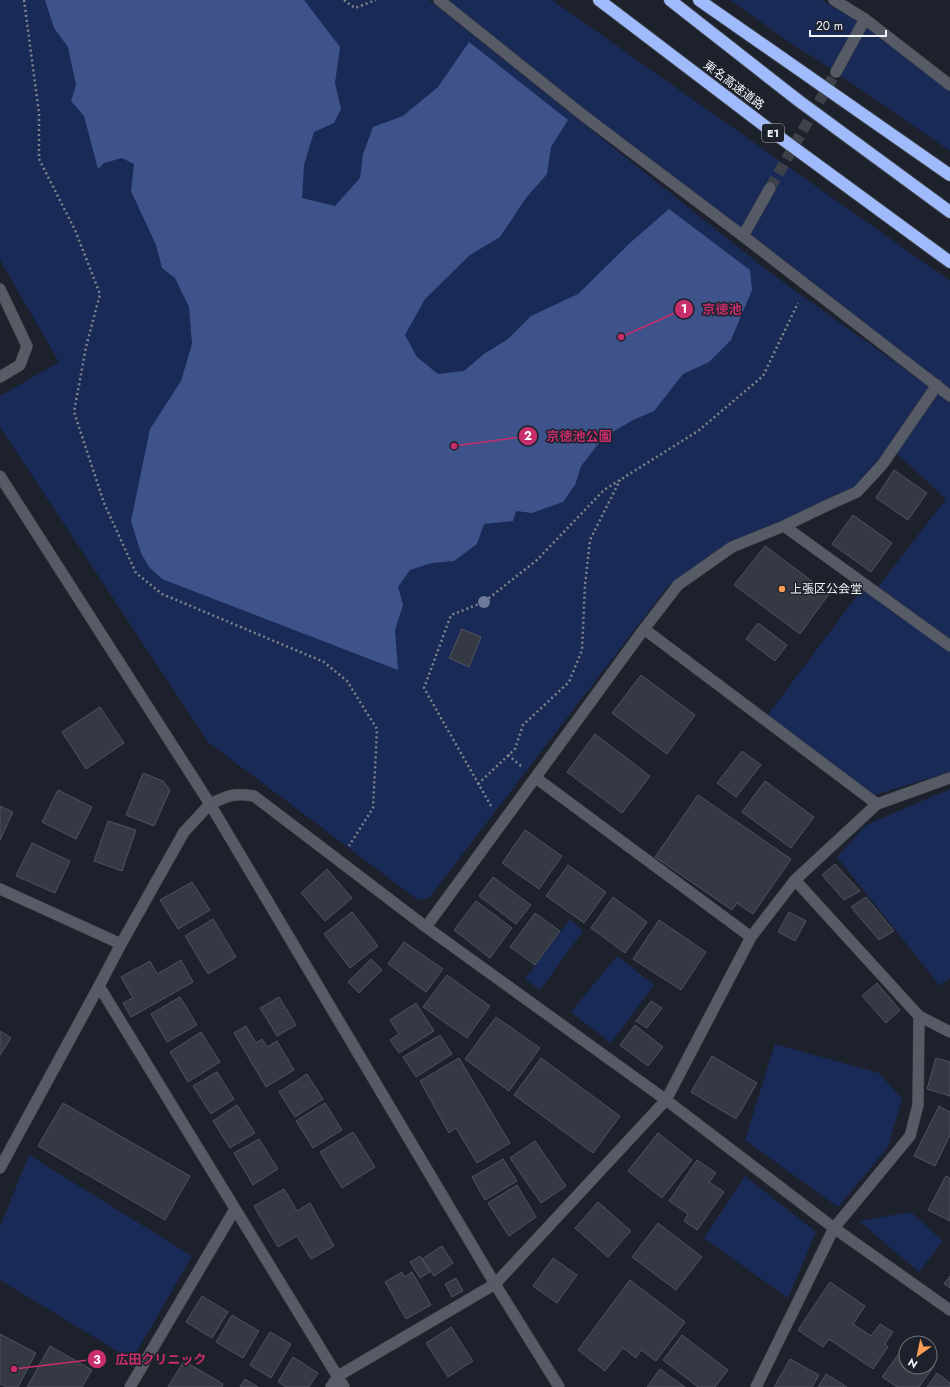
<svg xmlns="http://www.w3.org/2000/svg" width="950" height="1387" font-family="Jost,'Noto Sans JP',sans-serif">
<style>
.green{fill:#1a2a57}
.water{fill:#3e538a}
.building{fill:#353944;stroke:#4e535e}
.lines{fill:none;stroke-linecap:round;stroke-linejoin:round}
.minor-tunnel{stroke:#3d414a;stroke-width:11;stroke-dasharray:11 5.5;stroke-linecap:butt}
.minor-casing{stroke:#3a3e46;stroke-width:12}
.tertiary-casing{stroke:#3a3e46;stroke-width:12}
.motorway-casing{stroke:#3a3e46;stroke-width:14}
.path{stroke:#7f838b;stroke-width:2.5;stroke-dasharray:2 3;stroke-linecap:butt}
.minor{stroke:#565b66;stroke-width:11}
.tertiary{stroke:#565b66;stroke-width:11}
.motorway{stroke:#a0bbfb;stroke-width:12}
.tree{fill:#6d7a9a}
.poi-dot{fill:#fc9d53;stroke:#1d212b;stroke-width:1.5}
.labels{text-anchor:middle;stroke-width:3;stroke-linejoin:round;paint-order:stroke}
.shield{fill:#1d212b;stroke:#b1b5bc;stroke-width:1}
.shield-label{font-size:11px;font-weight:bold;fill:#f1f4fa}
.street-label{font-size:12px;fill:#f1f4fa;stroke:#1d212b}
.poi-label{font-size:12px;fill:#f1f4fa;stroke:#1d212b;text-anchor:start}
.leader{fill:none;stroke:#c72e6b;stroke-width:1.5}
.callout-dot{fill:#c72e6b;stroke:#1d212b;stroke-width:1.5}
.mark-label{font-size:12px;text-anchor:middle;font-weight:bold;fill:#fff}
.callout-label{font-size:13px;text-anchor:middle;font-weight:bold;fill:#c72e6b;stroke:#1d212b;stroke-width:3;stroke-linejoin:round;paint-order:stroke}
</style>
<rect width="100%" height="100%" fill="#1d212b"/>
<path class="green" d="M 0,0 L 429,0 L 768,271 L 934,390 L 439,0 L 552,0 L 950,281 L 950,772 L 868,797 L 764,720 L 865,585 L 874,592 L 946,499 L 893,450 L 853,490 L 710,562 L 668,586 L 429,898 L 418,900 L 208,742 L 0,427 L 0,396 L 59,362 L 0,260 Z
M 730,0 L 821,0 L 863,24 L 950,91 L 950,151 L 815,58 L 799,49 Z
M 950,789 L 950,978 L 940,986 L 837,857 L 866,825 Z
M 570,919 L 583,931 L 540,990 L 525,979 Z
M 617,956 L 654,985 L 611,1043 L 571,1012 Z
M 775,1044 L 879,1073 L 902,1099 L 888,1147 L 838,1207 L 745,1140 Z
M 29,1155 L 192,1256 L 132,1360 L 0,1280 L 0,1227 Z
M 745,1176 L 816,1232 L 788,1298 L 704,1238 Z
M 911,1212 L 943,1241 L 919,1272 L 859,1221 Z"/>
<path class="water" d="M 45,0 L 304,0 L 340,47 L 335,83 L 341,109 L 334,123 L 314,132 L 304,165 L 302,198 L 335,206 L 360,178 L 363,154 L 373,127 L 403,116 L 438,87 L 469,42 L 568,120 L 551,147 L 547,174 L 526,198 L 500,237 L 470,255 L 425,299 L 405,335 L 417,357 L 438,374 L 464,371 L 484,354 L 508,339 L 531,316 L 578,294 L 631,242 L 669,209 L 750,270 L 752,290 L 731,340 L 709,362 L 683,374 L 654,411 L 633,420 L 604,437 L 581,466 L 575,485 L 563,502 L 532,513 L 516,511 L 513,521 L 484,524 L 477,544 L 454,561 L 432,563 L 410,570 L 398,587 L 403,605 L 395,630 L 398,670 L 162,579 L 149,567 L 141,553 L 131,521 L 150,429 L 181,381 L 192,344 L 189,307 L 175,278 L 162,268 L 156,245 L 131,191 L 134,164 L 122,158 L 104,163 L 98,169 L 84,116 L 71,101 L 76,85 L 68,47 L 54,28 Z"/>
<path class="building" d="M 894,470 L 927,493 L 908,520 L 876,498 Z
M 853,515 L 892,543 L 871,572 L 832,544 Z
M 765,546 L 829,594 L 800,634 L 734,585 Z
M 758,623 L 787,645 L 775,661 L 746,639 Z
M 462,629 L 481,637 L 469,667 L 449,658 Z
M 641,675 L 695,715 L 667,754 L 612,713 Z
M 100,707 L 124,743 L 86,769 L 62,732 Z
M 595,734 L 650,776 L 622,813 L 567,772 Z
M 742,751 L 761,765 L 736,797 L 717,783 Z
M 143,773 L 163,781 L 170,790 L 154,826 L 126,815 Z
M 765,781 L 814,817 L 791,848 L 742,812 Z
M 58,790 L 92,807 L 76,839 L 42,822 Z
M 698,795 L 791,859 L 753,914 L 737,903 L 732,910 L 655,857 Z
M 0,806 L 13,812 L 0,840 Z
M 108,821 L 136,830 L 122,871 L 94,861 Z
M 525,830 L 562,856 L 539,889 L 502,863 Z
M 32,843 L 70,861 L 55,893 L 16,876 Z
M 835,864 L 860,891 L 844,900 L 822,875 Z
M 568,865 L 606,892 L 584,923 L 546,896 Z
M 327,869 L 352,898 L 325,921 L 301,893 Z
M 493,877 L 531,905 L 516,924 L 479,896 Z
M 192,882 L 210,910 L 178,929 L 160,900 Z
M 613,897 L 647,922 L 625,953 L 591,928 Z
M 866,897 L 894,931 L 879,940 L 851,907 Z
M 476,901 L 512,928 L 490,958 L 454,930 Z
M 352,912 L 378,946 L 350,968 L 324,934 Z
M 789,912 L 806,921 L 795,941 L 778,932 Z
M 535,913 L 560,931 L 535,965 L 510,947 Z
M 213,919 L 236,957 L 208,974 L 185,936 Z
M 659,920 L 706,952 L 681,990 L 633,959 Z
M 404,942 L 443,969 L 426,992 L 388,964 Z
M 371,959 L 382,970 L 359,993 L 348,982 Z
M 181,960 L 193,982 L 131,1017 L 123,1003 L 133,998 L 121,977 L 150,961 L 157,974 Z
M 447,975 L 490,1006 L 467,1038 L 423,1007 Z
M 877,983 L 900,1010 L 886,1023 L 862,996 Z
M 180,997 L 197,1025 L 167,1042 L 151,1014 Z
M 279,997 L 296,1025 L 277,1036 L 260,1008 Z
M 651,1001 L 662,1008 L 647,1028 L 636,1021 Z
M 416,1003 L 434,1031 L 399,1053 L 390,1040 L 399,1034 L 390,1020 Z
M 496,1017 L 540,1048 L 509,1091 L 465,1059 Z
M 635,1025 L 663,1047 L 648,1066 L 620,1045 Z
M 246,1026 L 256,1043 L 262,1039 L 267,1047 L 277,1041 L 294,1070 L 266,1087 L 234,1033 Z
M 0,1031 L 11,1038 L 0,1055 Z
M 201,1032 L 220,1062 L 188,1082 L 170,1052 Z
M 440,1035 L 452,1054 L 416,1077 L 403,1057 Z
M 712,1056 L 757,1083 L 736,1119 L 691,1092 Z
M 459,1058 L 510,1143 L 477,1163 L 456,1128 L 449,1133 L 420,1081 Z
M 541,1058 L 620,1116 L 593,1153 L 514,1095 Z
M 936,1058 L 950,1062 L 950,1096 L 927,1089 Z
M 217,1072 L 234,1099 L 211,1114 L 193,1086 Z
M 307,1074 L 323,1099 L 295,1117 L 279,1092 Z
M 63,1103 L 190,1176 L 165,1220 L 38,1146 Z
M 325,1103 L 342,1130 L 313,1148 L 296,1121 Z
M 237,1105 L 255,1133 L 230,1148 L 213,1121 Z
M 939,1106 L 950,1112 L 950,1135 L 935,1166 L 914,1156 Z
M 353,1132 L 375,1167 L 342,1188 L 320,1152 Z
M 658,1133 L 692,1160 L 662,1198 L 628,1171 Z
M 259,1139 L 278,1169 L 253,1185 L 234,1153 Z
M 535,1141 L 566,1186 L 541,1203 L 510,1158 Z
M 503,1159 L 517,1181 L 485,1200 L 472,1177 Z
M 697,1160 L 716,1173 L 709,1182 L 724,1192 L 697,1230 L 684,1221 L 688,1214 L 669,1201 Z
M 946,1176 L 950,1178 L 950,1221 L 928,1210 Z
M 517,1185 L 536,1217 L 509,1236 L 488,1203 Z
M 284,1189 L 297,1211 L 310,1203 L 334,1246 L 311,1259 L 297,1236 L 278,1247 L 254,1206 Z
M 598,1202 L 631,1231 L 608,1257 L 575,1228 Z
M 658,1223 L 702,1257 L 676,1290 L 632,1257 Z
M 442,1246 L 453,1263 L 434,1276 L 422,1259 Z
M 420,1256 L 430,1272 L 420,1278 L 410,1262 Z
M 553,1258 L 577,1275 L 557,1303 L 533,1286 Z
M 402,1272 L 404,1277 L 412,1272 L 431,1305 L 406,1319 L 385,1282 Z
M 950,1276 L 950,1288 L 944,1284 Z
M 456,1278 L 463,1291 L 452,1297 L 445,1284 Z
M 630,1280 L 685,1322 L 656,1361 L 641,1350 L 636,1358 L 623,1348 L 605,1371 L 578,1350 Z
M 830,1282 L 865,1306 L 853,1324 L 871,1336 L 880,1324 L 893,1332 L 885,1344 L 888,1347 L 873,1369 L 829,1339 L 823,1347 L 798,1330 Z
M 202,1296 L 228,1312 L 212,1338 L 186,1322 Z
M 232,1315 L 259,1331 L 243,1358 L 216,1342 Z
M 451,1327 L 473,1361 L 448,1377 L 426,1343 Z
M 270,1332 L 291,1344 L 271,1378 L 250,1365 Z
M 0,1334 L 36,1353 L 18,1387 L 6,1387 L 0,1384 Z
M 682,1335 L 728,1370 L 715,1387 L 698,1387 L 663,1360 Z
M 905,1345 L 906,1346 L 906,1367 L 930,1367 L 930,1363 L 934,1366 L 919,1387 L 897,1387 L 882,1377 Z
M 50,1346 L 92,1370 L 82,1387 L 27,1387 Z
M 293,1357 L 318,1373 L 309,1387 L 286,1387 L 278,1382 Z
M 790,1359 L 819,1375 L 812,1387 L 774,1387 Z
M 184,1361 L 223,1384 L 222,1387 L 168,1387 Z
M 660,1369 L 685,1387 L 647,1387 Z
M 937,1373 L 950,1383 L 950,1387 L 927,1387 Z
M 826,1374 L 847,1387 L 818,1387 Z
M 245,1379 L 258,1387 L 240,1387 Z"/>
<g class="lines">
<path class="minor-tunnel" d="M 770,188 L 836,72"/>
<g class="minor-casing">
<path id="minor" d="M 439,0 L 584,116 L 743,236 L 950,396
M 834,0 L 865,19 L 950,85
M 836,72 L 865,19
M 743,236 L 770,188
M 0,289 L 27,346 L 20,365 L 0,377
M 784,526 L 950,646
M 644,629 L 877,804
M 536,778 L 751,937
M 210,804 C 230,795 232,793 254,796 L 426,927 L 666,1100 L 834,1228 L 950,1310
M 795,880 L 919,1016 L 950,1032
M 0,889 L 121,944
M 426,927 L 644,629 L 678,585 L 732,547 L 784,526 L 830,504 L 857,492 L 882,465 L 937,385
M 99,986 L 344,1387
M 130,1387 L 235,1209
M 331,1387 L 338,1376 L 495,1284 L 666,1100 L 751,937 L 795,880 L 877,804 L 950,778
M 756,1387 L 834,1228 L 910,1136 L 918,1105 L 919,1016"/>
</g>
<g class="tertiary-casing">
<path id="tertiary" d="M 0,476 L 210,804 L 495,1284 L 559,1387
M 0,1168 L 99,986 L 121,944 L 184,832 L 210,804"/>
</g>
<g class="motorway-casing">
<path id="motorway" d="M 599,0 L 774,133 L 950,262
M 670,0 L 799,101 L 950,212
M 699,0 L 950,175"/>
</g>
<path class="path" d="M 24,0 L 39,113 L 39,159 L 75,230 L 100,294 L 86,347 L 74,412 L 104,503 L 136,573 L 162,594 L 324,662 L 347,681 L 377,729 L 373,808 L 349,846
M 344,0 L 355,8 L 376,0
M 508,755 L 521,766
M 478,784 L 515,749 L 523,725 L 569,682 L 582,650 L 585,585 L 590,540 L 620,480
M 491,806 L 424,688 L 451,615 L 484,602 L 537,560 L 604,490 L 698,431 L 763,376 L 798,303"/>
<use href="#minor" class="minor"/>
<use href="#tertiary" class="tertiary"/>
<use href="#motorway" class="motorway"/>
</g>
<circle class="tree" cx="484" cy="602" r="6"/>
<circle class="poi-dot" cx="782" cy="589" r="4"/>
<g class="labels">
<rect class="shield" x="762" y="124" width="22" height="18" rx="3"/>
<g class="shield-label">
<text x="773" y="137">E1</text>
</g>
<g class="street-label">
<text transform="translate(734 85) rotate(37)" y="4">東名高速道路</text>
</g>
<g class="poi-label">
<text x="790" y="593">上張区公会堂</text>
</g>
</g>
<path class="leader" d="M621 337L684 309M454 446L528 436M14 1369L97 1359"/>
<g class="callout-dot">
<circle cx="621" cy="337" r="4"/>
<circle cx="454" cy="446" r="4"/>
<circle cx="14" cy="1369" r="4"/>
<circle cx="684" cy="309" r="10"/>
<circle cx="528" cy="436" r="10"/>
<circle cx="97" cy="1359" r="10"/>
</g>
<g class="mark-label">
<text x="684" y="313">1</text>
<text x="528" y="440">2</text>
<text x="97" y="1364">3</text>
</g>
<g class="callout-label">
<text x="722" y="314">京徳池</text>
<text x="579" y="441">京徳池公園</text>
<text x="161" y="1364">広田クリニック</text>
</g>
<g transform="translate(918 1355) rotate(213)"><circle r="19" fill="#1d212b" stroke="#72757e"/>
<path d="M0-3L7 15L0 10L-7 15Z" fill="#fc9d53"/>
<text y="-6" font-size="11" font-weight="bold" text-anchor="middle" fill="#f1f4fa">N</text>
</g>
<path d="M810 30v6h76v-6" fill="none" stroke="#f1f4fa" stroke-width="2"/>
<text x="816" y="30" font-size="12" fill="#f1f4fa" stroke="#1d212b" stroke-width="3" paint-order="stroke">20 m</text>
</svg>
